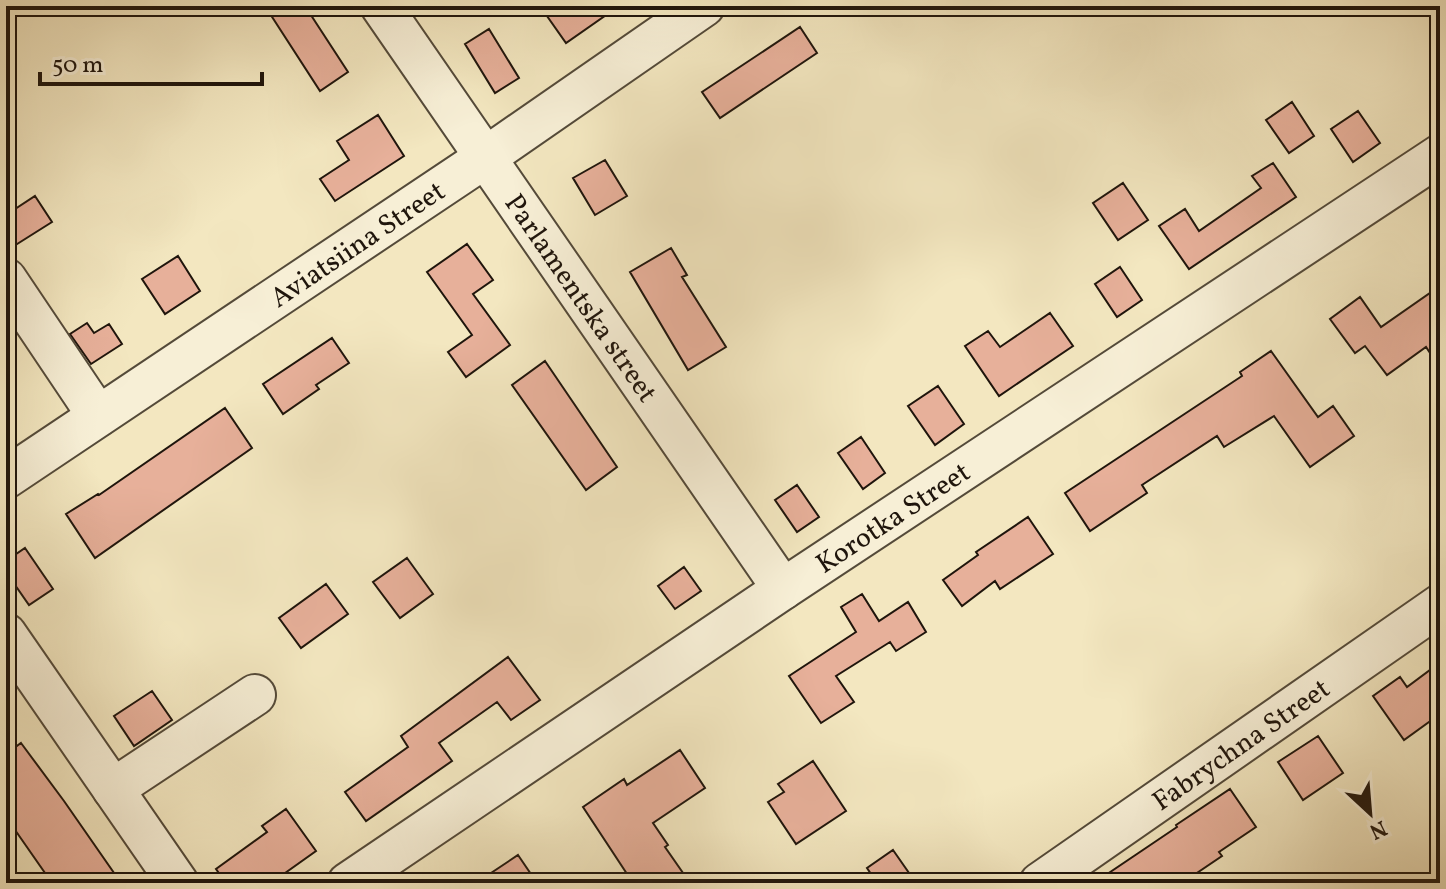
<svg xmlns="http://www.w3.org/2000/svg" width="1446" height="889" font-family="Vollkorn,serif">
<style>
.building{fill:#e7b09a;stroke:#1f150c;stroke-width:2}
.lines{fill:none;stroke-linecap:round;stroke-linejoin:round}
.minor-casing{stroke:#544a39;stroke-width:44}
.minor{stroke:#f7efd6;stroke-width:40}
.labels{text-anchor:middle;stroke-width:7;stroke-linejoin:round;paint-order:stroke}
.street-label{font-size:28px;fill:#1f150c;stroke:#f7efd6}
</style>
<rect width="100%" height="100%" fill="#f3e7c0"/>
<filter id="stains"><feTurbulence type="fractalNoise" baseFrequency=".0025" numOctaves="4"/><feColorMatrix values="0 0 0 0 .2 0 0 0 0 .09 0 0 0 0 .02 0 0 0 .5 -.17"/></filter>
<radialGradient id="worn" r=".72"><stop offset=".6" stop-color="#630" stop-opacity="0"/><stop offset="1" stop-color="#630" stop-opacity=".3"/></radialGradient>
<path class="building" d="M 265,6 L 305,6 L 348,72 L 320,91 Z
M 562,6 L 619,6 L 566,43 L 547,16 Z
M 800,27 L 817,53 L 720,118 L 702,92 Z
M 489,29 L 519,78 L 495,93 L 465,44 Z
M 1292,102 L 1314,136 L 1289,153 L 1266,120 Z
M 1358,111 L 1380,143 L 1353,162 L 1331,129 Z
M 378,115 L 404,156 L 335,201 L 320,179 L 349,160 L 337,141 Z
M 605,160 L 627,196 L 595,215 L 573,178 Z
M 1273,163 L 1296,197 L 1189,269 L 1159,226 L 1185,209 L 1199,231 L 1261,188 L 1252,176 Z
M 1123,183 L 1148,220 L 1118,240 L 1093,203 Z
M 35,196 L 52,222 L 6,251 L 6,215 Z
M 467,244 L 493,280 L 473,294 L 510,345 L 466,377 L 448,352 L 472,335 L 427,272 Z
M 671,248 L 687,275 L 682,277 L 726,347 L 688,370 L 630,272 Z
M 178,256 L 200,291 L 165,314 L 142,279 Z
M 1120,267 L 1142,300 L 1117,317 L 1095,284 Z
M 1440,286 L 1440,368 L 1426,347 L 1387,375 L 1365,346 L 1355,353 L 1330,319 L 1360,297 L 1381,327 Z
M 1050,313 L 1073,346 L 999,396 L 965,346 L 988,331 L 1000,347 Z
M 87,323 L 94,333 L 109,324 L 122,344 L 91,364 L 70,334 Z
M 332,338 L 349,363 L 316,385 L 319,389 L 283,414 L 263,384 Z
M 1271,351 L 1318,417 L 1333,406 L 1354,436 L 1310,467 L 1274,416 L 1224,447 L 1217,436 L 1142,485 L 1147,493 L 1090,531 L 1065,493 L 1242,376 L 1240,372 Z
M 545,361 L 617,467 L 586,490 L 512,385 Z
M 938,386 L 964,424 L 935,445 L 908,406 Z
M 225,408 L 252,448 L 95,558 L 66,514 L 98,494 L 99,495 Z
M 861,437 L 885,473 L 863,489 L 838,453 Z
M 797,485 L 819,517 L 797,532 L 775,500 Z
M 1028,517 L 1053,554 L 1000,589 L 995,581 L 962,606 L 943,580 L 978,555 L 976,552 Z
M 25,548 L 53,589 L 29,605 L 6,572 L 6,561 Z
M 407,558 L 433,594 L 400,618 L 373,582 Z
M 684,567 L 701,591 L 675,609 L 658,586 Z
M 326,584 L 348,614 L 301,648 L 279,618 Z
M 862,594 L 879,621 L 908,602 L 926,632 L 896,651 L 890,642 L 836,676 L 854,702 L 821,723 L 789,676 L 856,632 L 841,607 Z
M 508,657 L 540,700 L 511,720 L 497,702 L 439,743 L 452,761 L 366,821 L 345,792 L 408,747 L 401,736 Z
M 1430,670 L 1440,684 L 1440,714 L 1404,740 L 1373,696 L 1400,677 L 1407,687 Z
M 152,691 L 172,720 L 134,746 L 114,716 Z
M 1318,736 L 1343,773 L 1303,800 L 1278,762 Z
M 21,743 L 64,801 L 121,883 L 52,883 L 6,817 L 6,754 Z
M 680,750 L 705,788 L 653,823 L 668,845 L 665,847 L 690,883 L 633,883 L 583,807 L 624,779 L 627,785 Z
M 813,761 L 846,811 L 796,844 L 768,802 L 784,792 L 778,784 Z
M 1230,789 L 1256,827 L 1219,852 L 1222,856 L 1182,883 L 1094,883 L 1177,827 L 1176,825 Z
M 286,809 L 316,851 L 271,883 L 226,883 L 216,869 L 267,832 L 262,826 Z
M 893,850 L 916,883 L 877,883 L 867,868 Z
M 518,855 L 537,883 L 476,883 Z"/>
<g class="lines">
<g class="minor-casing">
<g id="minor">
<path id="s1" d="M 381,6 L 783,589"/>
<path d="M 6,279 L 98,416"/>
<path id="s2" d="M 6,478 L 486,157 L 704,6"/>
<path d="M 6,634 L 178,883"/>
<path d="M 113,789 L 255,695"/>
<path id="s3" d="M 348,883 L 783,589 L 1440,155"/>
<path id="s4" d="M 1040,883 L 1440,605"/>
</g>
</g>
<use href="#minor" class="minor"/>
</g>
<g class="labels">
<g class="street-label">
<text dy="10" stroke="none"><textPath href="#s2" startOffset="422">Aviatsiina Street</textPath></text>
<text dy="10" stroke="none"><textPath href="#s1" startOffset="354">Parlamentska street</textPath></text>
<text dy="10" stroke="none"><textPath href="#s3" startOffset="656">Korotka Street</textPath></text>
<text dy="10" stroke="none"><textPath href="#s4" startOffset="244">Fabrychna Street</textPath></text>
</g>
</g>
<rect width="1446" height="889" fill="none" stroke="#f3e7c0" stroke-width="32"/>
<rect x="8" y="8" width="1430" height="873" fill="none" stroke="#1f150c" stroke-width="4"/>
<rect x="16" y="16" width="1414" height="857" fill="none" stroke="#1f150c" stroke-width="2"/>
<g transform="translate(1370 813) rotate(154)" stroke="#f7efd6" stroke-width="6" paint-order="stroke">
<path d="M0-6L14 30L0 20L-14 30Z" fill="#1f150c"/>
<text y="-12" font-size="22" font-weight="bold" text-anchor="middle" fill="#1f150c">N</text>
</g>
<path d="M40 72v12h222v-12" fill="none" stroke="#1f150c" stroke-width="4"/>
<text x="52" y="72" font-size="24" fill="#1f150c" stroke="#f7efd6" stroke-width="6" paint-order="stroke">50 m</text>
<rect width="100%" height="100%" filter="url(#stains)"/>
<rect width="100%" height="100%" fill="url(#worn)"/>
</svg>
